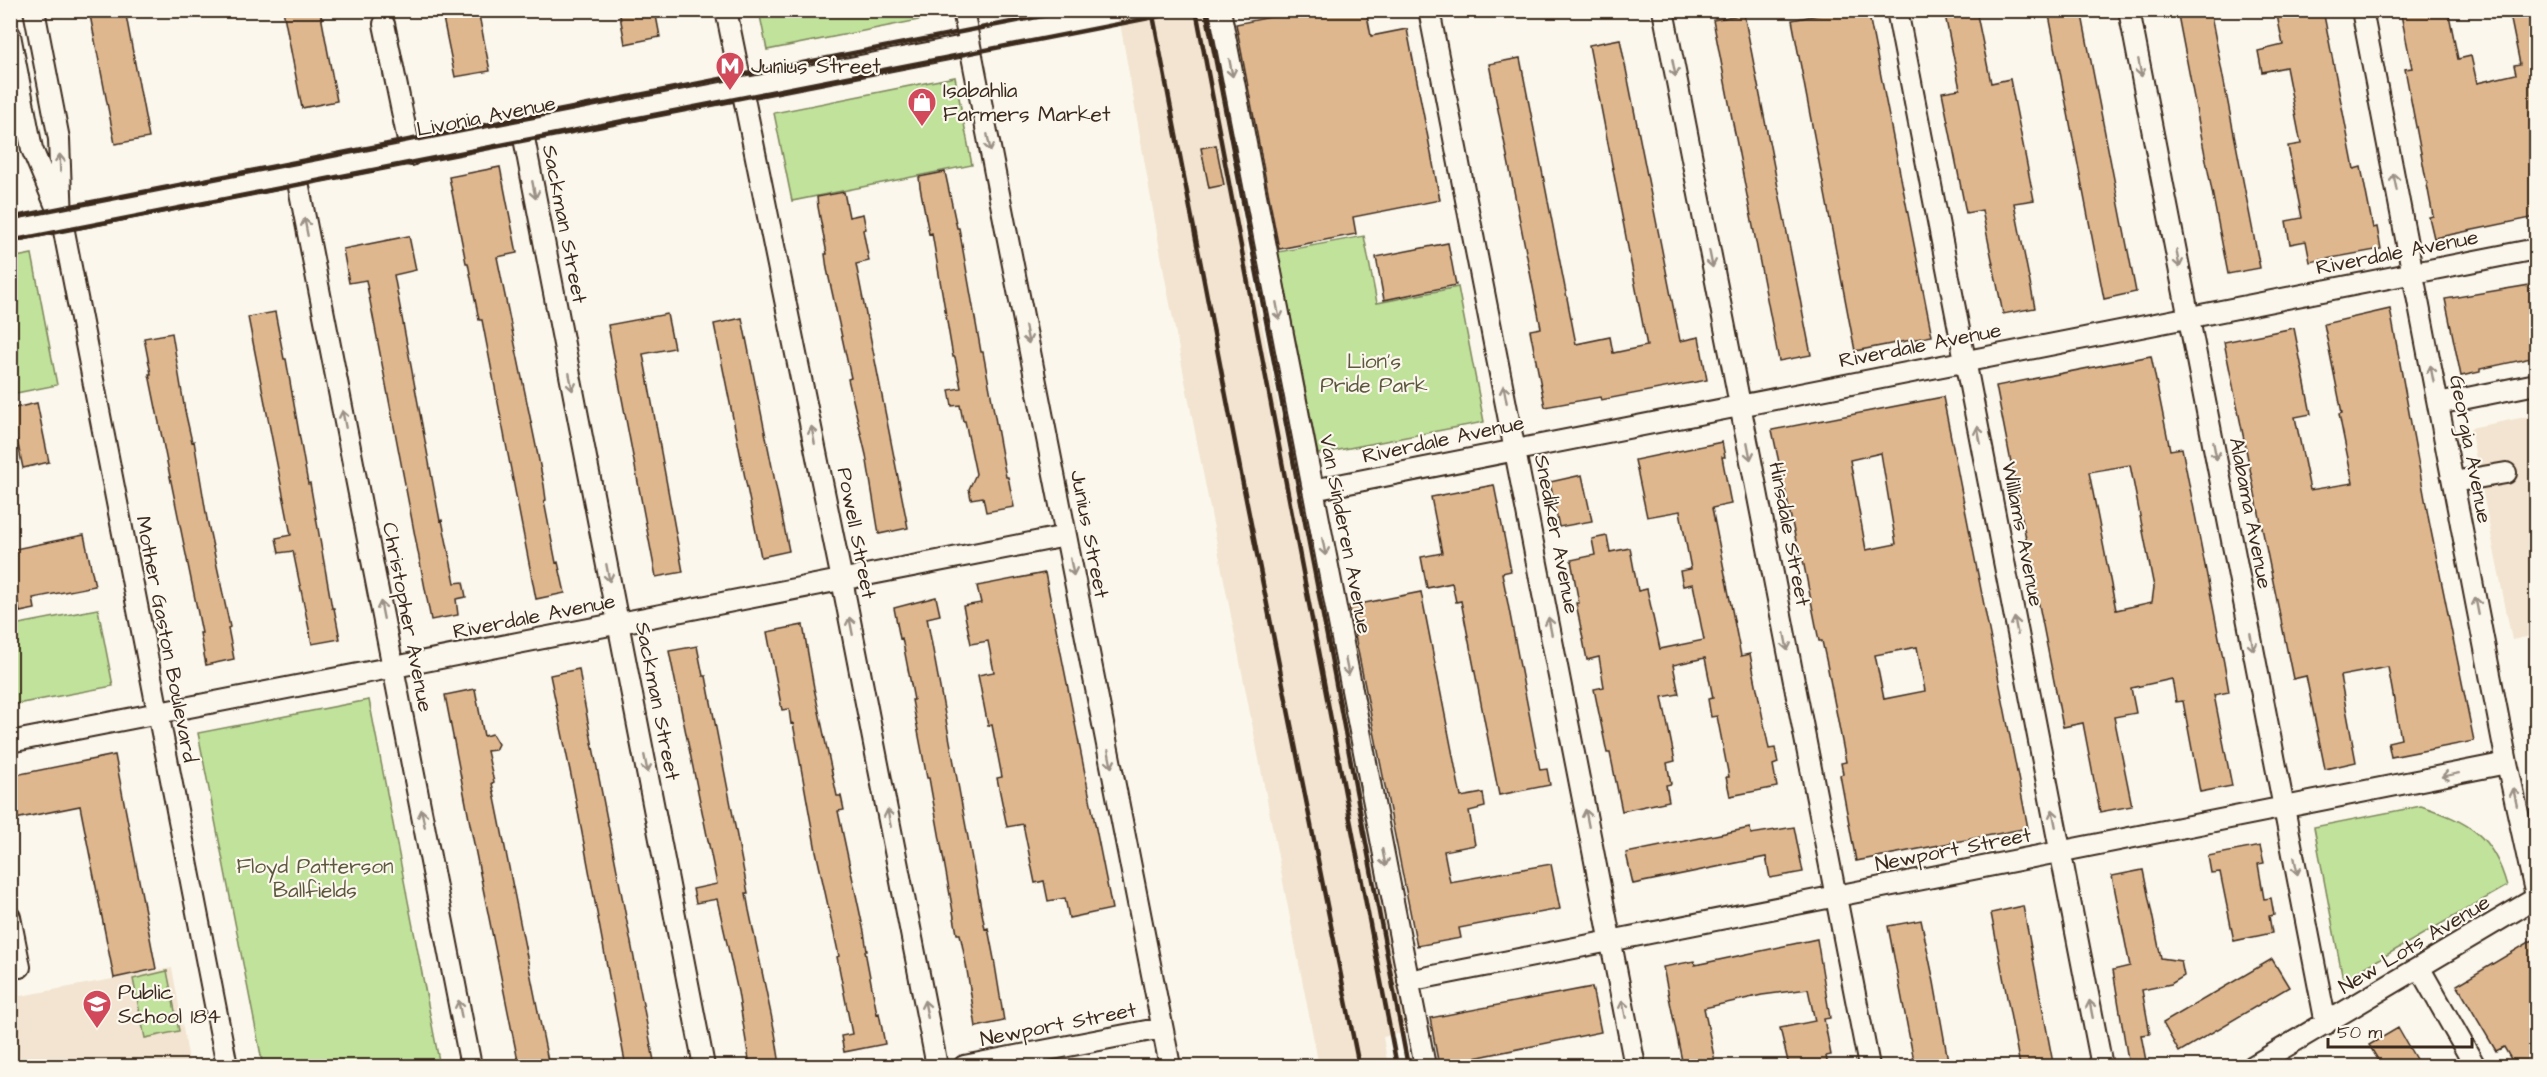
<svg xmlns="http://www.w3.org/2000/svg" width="2547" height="1077" font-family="'Architects Daughter',sans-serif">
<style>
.built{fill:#f2e4d0}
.green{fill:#c0e29b;stroke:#7e865c;stroke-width:1.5}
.building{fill:#deb78f;stroke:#3b2a1e;stroke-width:1.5;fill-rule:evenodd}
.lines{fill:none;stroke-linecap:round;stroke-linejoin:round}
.minor-casing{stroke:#3b2a1e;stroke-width:24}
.minor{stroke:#fbf7ec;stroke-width:20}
.rail{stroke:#3b2a1e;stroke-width:4.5}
.oneway{stroke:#9b9085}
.labels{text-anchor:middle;stroke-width:4.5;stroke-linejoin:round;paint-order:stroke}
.poi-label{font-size:21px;fill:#3b2a1e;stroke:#fbf7ec;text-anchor:start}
.street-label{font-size:21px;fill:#3b2a1e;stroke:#fbf7ec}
.park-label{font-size:21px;fill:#5c583d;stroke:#fbf7ec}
</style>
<rect width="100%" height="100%" fill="#fbf7ec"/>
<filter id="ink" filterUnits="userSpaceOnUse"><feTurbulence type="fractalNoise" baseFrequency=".0167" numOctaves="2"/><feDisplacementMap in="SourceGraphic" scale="12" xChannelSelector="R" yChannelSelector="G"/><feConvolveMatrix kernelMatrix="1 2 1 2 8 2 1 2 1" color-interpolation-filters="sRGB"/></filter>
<g filter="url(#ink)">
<path class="built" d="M 1118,11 L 1205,11 L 1252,276 L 1407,1032 L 1383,1037 L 1388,1066 L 1319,1066 L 1165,278 Z
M 2536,415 L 2536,635 L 2512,640 L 2470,428 Z
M 172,968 L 190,1066 L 12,1066 L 10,998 Z"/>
<path class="green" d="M 938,10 L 939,16 L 767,50 L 759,11 Z
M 955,77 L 972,165 L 792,201 L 774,113 Z
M 1364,236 L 1377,303 L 1458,287 L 1484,422 L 1318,454 L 1278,252 Z
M 32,254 L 57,385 L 11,394 L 11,258 Z
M 10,607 L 14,625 L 98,609 L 113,686 L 11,705 Z
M 369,700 L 440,1066 L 263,1066 L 198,733 Z
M 2421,806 C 2469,822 2493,835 2507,886 L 2343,980 L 2314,827 Z
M 167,971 L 179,1031 L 145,1038 L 133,979 Z"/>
<path class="building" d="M 89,10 L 125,10 L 149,138 L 115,144 Z
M 283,10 L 320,10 L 337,101 L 302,108 Z
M 453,10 L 478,10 L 490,71 L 455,77 L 442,13 Z
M 619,10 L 655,10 L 660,37 L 625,44 Z
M 1304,10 L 1366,10 L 1371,36 L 1407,29 L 1440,200 L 1353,217 L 1356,234 L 1279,249 L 1236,24 Z
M 1843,10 L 1868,10 L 1932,336 L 1855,351 L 1792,20 Z
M 1944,10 L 1976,10 L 1991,83 L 2010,79 L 2034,200 L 2014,203 L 2035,308 L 2003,314 L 1982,210 L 1966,213 L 1942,92 L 1960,89 Z
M 2048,10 L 2081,10 L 2136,292 L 2104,299 Z
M 2177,10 L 2210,10 L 2260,268 L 2228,274 Z
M 2276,10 L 2323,10 L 2354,169 L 2361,167 L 2373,228 L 2377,227 L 2381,249 L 2310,262 L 2306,241 L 2290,244 L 2286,221 L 2302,218 L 2288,146 L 2301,144 L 2286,67 L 2262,72 L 2258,51 L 2283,45 Z
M 2400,10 L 2448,10 L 2458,59 L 2471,56 L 2477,83 L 2516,74 L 2514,65 L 2520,64 L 2509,10 L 2536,10 L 2536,217 L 2434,238 L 2429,217 L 2433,216 L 2405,69 L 2412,68 Z
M 1744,14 L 1811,355 L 1779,361 L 1713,20 Z
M 1620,39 L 1680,341 L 1699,337 L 1707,380 L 1601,400 L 1600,397 L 1545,407 L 1530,330 L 1541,328 L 1489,64 L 1520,58 L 1576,344 L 1610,337 L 1613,353 L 1647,346 L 1589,45 Z
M 1216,145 L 1224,185 L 1209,188 L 1201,148 Z
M 500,167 L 517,253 L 497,257 L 544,485 L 546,500 L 544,501 L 556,563 L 558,562 L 565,593 L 536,599 L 482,320 L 479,320 L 468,263 L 466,263 L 449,177 Z
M 945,172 L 957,228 L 959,228 L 981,352 L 983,352 L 1006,477 L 1008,477 L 1014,507 L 986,512 L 983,497 L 971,499 L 969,489 L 976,474 L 965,421 L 963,421 L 960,405 L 952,406 L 949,390 L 961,388 L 955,357 L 953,357 L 932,233 L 929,234 L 920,187 L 919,177 Z
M 844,192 L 849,217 L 863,214 L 866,229 L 863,230 L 869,261 L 856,264 L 908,528 L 879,534 L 866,455 L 848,379 L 851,378 L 827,269 L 825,254 L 827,254 L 818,207 L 817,197 Z
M 409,236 L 416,270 L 394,275 L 440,521 L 442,520 L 455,583 L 463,582 L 466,597 L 456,599 L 458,615 L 431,620 L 366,280 L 349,283 L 343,249 Z
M 1448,243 L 1456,285 L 1384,300 L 1376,257 Z
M 2536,284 L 2536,357 L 2480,369 L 2480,372 L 2461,376 L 2445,299 Z
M 2390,309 L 2429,521 L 2474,741 L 2391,757 L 2388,742 L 2401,739 L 2388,667 L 2340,676 L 2356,762 L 2325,769 L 2306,676 L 2293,679 L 2224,342 L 2294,328 L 2311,414 L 2295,417 L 2310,490 L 2353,483 L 2339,414 L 2342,413 L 2324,324 Z
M 275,312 L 284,359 L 286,359 L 308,484 L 310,483 L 332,608 L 334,608 L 340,639 L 312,644 L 293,551 L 279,553 L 276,538 L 291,535 L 248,317 Z
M 667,314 L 674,348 L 643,354 L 683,572 L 656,577 L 608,325 Z
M 742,318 L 789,551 L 761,557 L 714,324 Z
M 172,333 L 185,411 L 192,442 L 194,441 L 207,519 L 230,627 L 228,628 L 234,659 L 206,665 L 200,633 L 202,633 L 149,374 L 151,374 L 144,338 Z
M 2151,356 L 2170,450 L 2182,448 L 2224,663 L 2229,692 L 2214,695 L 2232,786 L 2200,792 L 2183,701 L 2176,702 L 2172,679 L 2131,688 L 2136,713 L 2114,717 L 2132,806 L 2100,812 L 2083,723 L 2063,727 L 1996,386 ZM 2130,465 L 2154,587 L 2152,602 L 2116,610 L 2089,472 Z
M 1943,397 L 2028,828 L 1856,861 L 1840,775 L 1843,774 L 1841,763 L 1846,762 L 1827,664 L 1822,641 L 1819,641 L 1802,555 L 1799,555 L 1772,430 ZM 1881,453 L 1896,544 L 1866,550 L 1850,460 ZM 1917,647 L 1925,691 L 1884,699 L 1875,655 Z
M 37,403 L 49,462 L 23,468 L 17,440 L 15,440 L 10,409 Z
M 1722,442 L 1725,457 L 1722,457 L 1731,504 L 1712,508 L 1741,656 L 1750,654 L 1769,749 L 1775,748 L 1778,763 L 1773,765 L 1777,787 L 1730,796 L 1726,777 L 1729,777 L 1717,716 L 1711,717 L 1708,699 L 1713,698 L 1705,658 L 1673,665 L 1679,694 L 1662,697 L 1675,761 L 1667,763 L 1671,784 L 1666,785 L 1669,801 L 1622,811 L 1610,753 L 1607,753 L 1594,689 L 1604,687 L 1599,657 L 1587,660 L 1576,603 L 1579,603 L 1571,560 L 1595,555 L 1592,539 L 1607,536 L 1610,552 L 1630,548 L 1638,591 L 1647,589 L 1660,649 L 1704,640 L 1693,584 L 1683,586 L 1680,571 L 1691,569 L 1680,511 L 1647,517 L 1635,460 Z
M 1582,475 L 1592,521 L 1559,527 L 1550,482 Z
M 1494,485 L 1511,571 L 1502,573 L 1540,770 L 1547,769 L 1550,785 L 1499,795 L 1461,601 L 1456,602 L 1452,583 L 1427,588 L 1421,557 L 1442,553 L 1431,497 Z
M 84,535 L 95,586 L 33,598 L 35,609 L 20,612 L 10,566 L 10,550 Z
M 1045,573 L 1112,909 L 1069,918 L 1065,898 L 1048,901 L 1044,881 L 1035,883 L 1023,824 L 1007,827 L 997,778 L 1002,777 L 992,725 L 988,726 L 978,675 L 994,672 L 988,641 L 971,644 L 963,606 L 981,603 L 977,586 Z
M 1421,592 L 1461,797 L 1483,793 L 1485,807 L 1469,811 L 1475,845 L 1444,851 L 1450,882 L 1551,864 L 1560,909 L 1459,928 L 1461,938 L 1417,946 L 1349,606 Z
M 936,597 L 940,615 L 927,618 L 985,929 L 988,928 L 994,959 L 1004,1021 L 976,1027 L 966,964 L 960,934 L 957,934 L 929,778 L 927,778 L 912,700 L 914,700 L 902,638 L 900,639 L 894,608 Z
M 803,625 L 814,688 L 837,796 L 841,796 L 844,810 L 838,811 L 864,932 L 867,951 L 865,951 L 877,1014 L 879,1013 L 885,1044 L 844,1052 L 841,1036 L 852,1034 L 837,957 L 839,956 L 816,851 L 793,723 L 791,724 L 789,709 L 782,710 L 767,632 Z
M 697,646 L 703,676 L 706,676 L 709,692 L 748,893 L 746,893 L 749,910 L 775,1033 L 780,1065 L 770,1066 L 750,1066 L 738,992 L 717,899 L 696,903 L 693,889 L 717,884 L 669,651 Z
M 579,669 L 584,701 L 655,1066 L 627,1066 L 625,1062 L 573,785 L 550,675 Z
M 475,689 L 484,736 L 492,734 L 498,744 L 495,750 L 487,751 L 494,782 L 492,783 L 549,1066 L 519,1066 L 469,819 L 445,695 Z
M 115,755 L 156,969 L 114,978 L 80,806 L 10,820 L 10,776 Z
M 1794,827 L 1803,872 L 1770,878 L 1766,857 L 1633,884 L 1626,853 L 1750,828 L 1751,834 Z
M 2260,846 L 2264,863 L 2258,864 L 2264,899 L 2271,898 L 2274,915 L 2269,916 L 2272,933 L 2234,941 L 2220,872 L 2211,873 L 2208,856 Z
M 2143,870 L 2161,958 L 2181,961 L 2184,976 L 2171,984 L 2142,990 L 2150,1034 L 2141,1035 L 2147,1066 L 2129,1066 L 2113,970 L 2130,966 L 2112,876 Z
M 2023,906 L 2053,1063 L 2033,1066 L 2020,1066 L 1991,913 Z
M 1921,920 L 1934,982 L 1949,1066 L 1915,1066 L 1888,926 Z
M 2536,938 L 2536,1066 L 2515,1066 L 2504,1047 L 2496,1051 L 2457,985 Z
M 1817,939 L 1830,1018 L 1824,1019 L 1831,1055 L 1826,1056 L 1828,1066 L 1789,1066 L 1780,1028 L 1815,1021 L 1808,989 L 1762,995 L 1704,1008 L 1716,1066 L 1683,1066 L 1663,967 L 1694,961 L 1695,965 Z
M 2272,959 L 2289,987 L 2179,1052 L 2163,1023 Z
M 1592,987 L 1601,1032 L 1459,1061 L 1460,1066 L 1439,1066 L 1430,1018 Z
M 2398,1028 L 2410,1049 L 2420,1066 L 2382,1066 L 2369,1045 Z"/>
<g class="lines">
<g class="minor-casing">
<path id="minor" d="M 34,10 L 59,139 L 62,221 L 227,1066
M 726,10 L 842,580 L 937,1066
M 963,10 L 1170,1066
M 1220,10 L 1425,1066
M 1429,10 L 1635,1066
M 1663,10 L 1869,1066
M 1897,10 L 2102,1066
M 2129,10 L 2326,1024
M 2362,10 L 2507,763 L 2536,896
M 384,24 L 411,155
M 10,35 L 32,149 L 57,209
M 523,133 L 704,1066
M 297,177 L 471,1066
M 10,231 L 969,45
M 2438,404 L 2536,384
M 2453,482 L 2506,473
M 1313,490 L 2536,249
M 10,742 L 1066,536
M 10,917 L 20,967
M 2420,969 L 2475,1066
M 1408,981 L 2507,763
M 964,1066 L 1162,1028
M 2253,1066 L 2536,898"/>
</g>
<use href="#minor" class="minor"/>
<path class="rail" d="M 1152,10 L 1242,479 L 1359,1066
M 1196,10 L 1397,1066
M 1206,10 L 1327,636 L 1408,1066
M 10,218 L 1073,10
M 10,241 L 1190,10"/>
</g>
<defs><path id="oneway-shaft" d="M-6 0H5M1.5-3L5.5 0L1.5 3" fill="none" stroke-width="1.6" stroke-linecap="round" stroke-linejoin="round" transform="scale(1.5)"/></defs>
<g class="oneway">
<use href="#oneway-shaft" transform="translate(1231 68) rotate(79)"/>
<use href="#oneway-shaft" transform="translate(1674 68) rotate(79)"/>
<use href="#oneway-shaft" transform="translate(2140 68) rotate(79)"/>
<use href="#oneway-shaft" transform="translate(989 143) rotate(79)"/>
<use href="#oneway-shaft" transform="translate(60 163) rotate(-92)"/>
<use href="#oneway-shaft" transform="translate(2395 182) rotate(-101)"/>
<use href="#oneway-shaft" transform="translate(534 190) rotate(79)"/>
<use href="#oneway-shaft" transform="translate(306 227) rotate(-101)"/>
<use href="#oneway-shaft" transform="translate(1711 259) rotate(79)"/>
<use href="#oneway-shaft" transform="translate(2178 259) rotate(79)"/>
<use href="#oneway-shaft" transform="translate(1278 311) rotate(79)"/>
<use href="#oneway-shaft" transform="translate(1027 335) rotate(79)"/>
<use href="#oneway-shaft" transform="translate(2432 374) rotate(-101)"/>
<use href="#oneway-shaft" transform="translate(571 382) rotate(79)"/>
<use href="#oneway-shaft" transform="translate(1505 394) rotate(-101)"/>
<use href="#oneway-shaft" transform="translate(344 419) rotate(-101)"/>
<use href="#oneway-shaft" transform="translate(813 435) rotate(-101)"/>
<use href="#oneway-shaft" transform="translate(1979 435) rotate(-101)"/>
<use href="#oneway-shaft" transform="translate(1749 451) rotate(79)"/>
<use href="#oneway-shaft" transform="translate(2215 451) rotate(79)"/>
<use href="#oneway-shaft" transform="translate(1324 547) rotate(79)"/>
<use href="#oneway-shaft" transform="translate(1072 567) rotate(79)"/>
<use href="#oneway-shaft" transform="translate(608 573) rotate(79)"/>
<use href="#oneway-shaft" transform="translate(2477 606) rotate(-101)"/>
<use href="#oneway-shaft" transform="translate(382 610) rotate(-101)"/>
<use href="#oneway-shaft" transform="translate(851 626) rotate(-101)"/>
<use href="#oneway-shaft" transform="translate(1550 626) rotate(-101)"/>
<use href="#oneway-shaft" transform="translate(2016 626) rotate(-101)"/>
<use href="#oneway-shaft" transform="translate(1786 642) rotate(79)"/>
<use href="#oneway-shaft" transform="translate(2252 642) rotate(79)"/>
<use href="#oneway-shaft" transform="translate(1347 667) rotate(79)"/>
<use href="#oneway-shaft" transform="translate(1110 759) rotate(79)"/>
<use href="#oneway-shaft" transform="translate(646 764) rotate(79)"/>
<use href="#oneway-shaft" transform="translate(2450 775) rotate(168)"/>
<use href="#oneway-shaft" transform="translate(2515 797) rotate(-102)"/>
<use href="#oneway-shaft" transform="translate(423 818) rotate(-101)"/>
<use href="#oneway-shaft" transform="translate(889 818) rotate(-101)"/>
<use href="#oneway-shaft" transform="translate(1587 818) rotate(-101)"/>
<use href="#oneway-shaft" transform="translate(2054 818) rotate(-101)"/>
<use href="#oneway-shaft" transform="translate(1384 858) rotate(79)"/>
<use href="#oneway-shaft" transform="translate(2296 866) rotate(79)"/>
<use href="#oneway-shaft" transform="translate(460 1009) rotate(-101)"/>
<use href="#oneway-shaft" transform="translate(926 1009) rotate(-101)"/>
<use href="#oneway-shaft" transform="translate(1624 1009) rotate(-101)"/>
<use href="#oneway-shaft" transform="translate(2091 1009) rotate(-101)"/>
</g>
</g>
<defs>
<g id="metro-pin" transform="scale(1.5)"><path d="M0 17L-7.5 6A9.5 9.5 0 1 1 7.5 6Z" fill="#d1495b" stroke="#fbf7ec"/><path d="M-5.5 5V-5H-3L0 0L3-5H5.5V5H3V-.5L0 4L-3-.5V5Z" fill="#fff"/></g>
<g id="shop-pin" transform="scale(1.5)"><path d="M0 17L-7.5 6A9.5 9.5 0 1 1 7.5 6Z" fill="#d1495b" stroke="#fbf7ec"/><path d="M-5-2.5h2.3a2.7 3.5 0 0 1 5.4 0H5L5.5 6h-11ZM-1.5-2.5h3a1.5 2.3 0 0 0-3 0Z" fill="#fff"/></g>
<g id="school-pin" transform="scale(1.5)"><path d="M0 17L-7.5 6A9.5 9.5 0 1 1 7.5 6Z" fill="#d1495b" stroke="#fbf7ec"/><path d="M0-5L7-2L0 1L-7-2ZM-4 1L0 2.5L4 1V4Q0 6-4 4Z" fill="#fff"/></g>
</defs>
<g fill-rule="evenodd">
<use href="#metro-pin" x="730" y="66"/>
<use href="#shop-pin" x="922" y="102"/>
<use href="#school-pin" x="97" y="1004"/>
</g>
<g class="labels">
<g class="poi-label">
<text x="751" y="73">Junius Street</text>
<text x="943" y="97">Isabahlia<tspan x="943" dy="24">Farmers Market</tspan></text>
<text x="118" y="999">Public<tspan x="118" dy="24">School 184</tspan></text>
</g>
<g class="street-label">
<text transform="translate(486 116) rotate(-11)" y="7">Livonia Avenue</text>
<text transform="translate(565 224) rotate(79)" y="7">Sackman Street</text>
<text transform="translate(2397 252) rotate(-11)" y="7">Riverdale Avenue</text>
<text transform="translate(1920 345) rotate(-11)" y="7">Riverdale Avenue</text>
<text transform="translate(1443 439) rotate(-12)" y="7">Riverdale Avenue</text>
<text transform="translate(2471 449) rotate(79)" y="7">Georgia Avenue</text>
<text transform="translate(2251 513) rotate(79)" y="7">Alabama Avenue</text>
<text transform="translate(857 533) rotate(79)" y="7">Powell Street</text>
<text transform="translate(1090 534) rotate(79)" y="7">Junius Street</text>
<text transform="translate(1346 534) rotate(79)" y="7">Van Sinderen Avenue</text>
<text transform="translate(1557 534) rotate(79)" y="7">Snediker Avenue</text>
<text transform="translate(1790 534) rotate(79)" y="7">Hinsdale Street</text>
<text transform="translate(2023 534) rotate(79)" y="7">Williams Avenue</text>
<text transform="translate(534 616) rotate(-11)" y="7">Riverdale Avenue</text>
<text transform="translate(408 617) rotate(79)" y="7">Christopher Avenue</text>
<text transform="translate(167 639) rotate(79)" y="7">Mother Gaston Boulevard</text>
<text transform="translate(658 701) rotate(79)" y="7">Sackman Street</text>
<text transform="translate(1953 849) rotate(-11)" y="7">Newport Street</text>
<text transform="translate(2414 944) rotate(-31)" y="7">New Lots Avenue</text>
<text transform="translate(1058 1024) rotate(-11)" y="7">Newport Street</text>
</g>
<g class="park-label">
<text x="1374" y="368">Lion's<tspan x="1374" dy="24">Pride Park</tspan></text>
<text x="315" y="873">Floyd Patterson<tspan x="315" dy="24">Ballfields</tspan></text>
</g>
</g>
<rect width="2547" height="1077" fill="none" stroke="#fbf7ec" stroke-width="36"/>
<rect x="18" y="18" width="2511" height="1041" fill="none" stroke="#3b2a1e" stroke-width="2" filter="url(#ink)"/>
<path d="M2328 1038v9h144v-9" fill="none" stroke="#3b2a1e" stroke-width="3"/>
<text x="2337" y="1038" font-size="18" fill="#3b2a1e" stroke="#fbf7ec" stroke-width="4.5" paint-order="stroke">50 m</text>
</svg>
